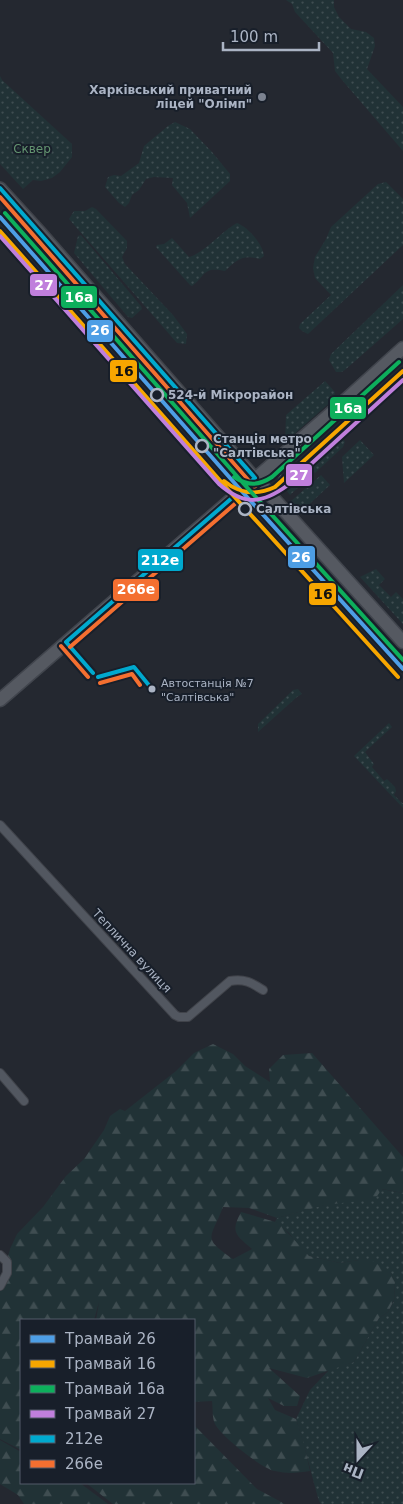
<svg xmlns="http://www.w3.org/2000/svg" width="403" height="1504" font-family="'DejaVu Sans',sans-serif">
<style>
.green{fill:url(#green-dots)}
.forest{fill:url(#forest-firs)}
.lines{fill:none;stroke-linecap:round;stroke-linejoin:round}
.minor-casing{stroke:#40434a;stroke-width:10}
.secondary-casing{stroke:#40434a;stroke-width:14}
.primary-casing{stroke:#41454d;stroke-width:15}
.minor{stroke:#525760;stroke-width:8}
.secondary{stroke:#51565e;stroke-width:11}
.primary{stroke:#555961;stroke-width:12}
.tram{stroke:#565a62;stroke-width:1}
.bus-1-casing{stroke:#181f2a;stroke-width:8}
.bus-2-casing{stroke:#181f2a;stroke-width:8}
.bus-1{stroke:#00a9ce;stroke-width:4}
.bus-2{stroke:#f46f30;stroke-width:4}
.tram-1-casing{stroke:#181f2a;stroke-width:8}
.tram-2-casing{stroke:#181f2a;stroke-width:8}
.tram-3-casing{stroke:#181f2a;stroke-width:8}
.tram-4-casing{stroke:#181f2a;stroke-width:8}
.tram-1{stroke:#4d9ee5;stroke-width:4}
.tram-2{stroke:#f7a600;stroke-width:4}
.tram-3{stroke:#0daf5c;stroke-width:4}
.tram-4{stroke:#c07fdc;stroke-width:4}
.poi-dot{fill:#7c8390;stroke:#181f2a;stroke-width:2}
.stop-dot{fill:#181f2a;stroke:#abb4c4;stroke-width:2.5}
.bus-dot{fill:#abb4c4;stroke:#181f2a;stroke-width:2}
.labels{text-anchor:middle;stroke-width:4;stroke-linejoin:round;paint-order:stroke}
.bus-label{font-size:11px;fill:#abb4c4;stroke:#181f2a;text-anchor:start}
.poi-label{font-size:12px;font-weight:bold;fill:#abb4c4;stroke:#181f2a;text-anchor:end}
.park-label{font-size:12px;fill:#639470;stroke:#181f2a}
.stop-label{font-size:12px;font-weight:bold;fill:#abb4c4;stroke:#181f2a;text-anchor:start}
.street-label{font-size:12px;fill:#abb4c4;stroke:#181f2a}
.line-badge{stroke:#181f2a;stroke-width:2}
.badge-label{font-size:14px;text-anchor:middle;font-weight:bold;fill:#fff}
.pale-badge-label{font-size:14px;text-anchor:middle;font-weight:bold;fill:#111}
</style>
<defs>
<pattern id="green-dots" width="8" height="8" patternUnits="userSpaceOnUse" patternTransform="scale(1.25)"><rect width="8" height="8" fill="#213236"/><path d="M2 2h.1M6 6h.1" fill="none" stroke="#3f4d51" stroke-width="1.8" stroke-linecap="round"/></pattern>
<pattern id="forest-firs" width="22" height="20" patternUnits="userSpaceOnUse" patternTransform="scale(1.25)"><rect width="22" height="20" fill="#213236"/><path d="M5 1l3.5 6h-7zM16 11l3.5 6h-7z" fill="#3f4d51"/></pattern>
</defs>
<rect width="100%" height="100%" fill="#242830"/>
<path class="green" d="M 286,0 L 334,0 L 334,7 L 339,17 L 351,29 L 366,32 L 374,38 L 375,46 L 367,69 L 403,107 L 403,151 L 342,80 L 335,71 L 333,53 L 295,12 L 292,4 Z
M 0,76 L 2,80 L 72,144 L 72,157 L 60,172 L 52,178 L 41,181 L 33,180 L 23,189 L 0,164 Z
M 175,122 L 190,129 L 212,152 L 230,174 L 230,181 L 190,218 L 187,203 L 172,185 L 173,178 L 154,177 L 146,179 L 139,190 L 132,195 L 129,203 L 125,207 L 119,203 L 105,187 L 108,177 L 114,175 L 121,176 L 139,163 L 144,146 L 168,126 Z
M 386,182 L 403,199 L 403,245 L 308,334 L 302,331 L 299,328 L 300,324 L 331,295 L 315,278 L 313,268 L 315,257 L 326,239 L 331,227 L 378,184 Z
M 92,207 L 96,209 L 127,241 L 127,248 L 122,257 L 125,264 L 173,315 L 187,334 L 186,344 L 177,343 L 69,219 L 74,211 L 85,211 Z
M 237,223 C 248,227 263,244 264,256 L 260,259 C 242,254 237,260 225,271 C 202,266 206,276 192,286 L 190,285 L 156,247 L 157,245 L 164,244 L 172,238 L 189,257 C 203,254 222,231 237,223 Z
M 81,235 L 141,306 L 142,309 L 132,318 L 128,317 L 74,253 L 78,236 Z
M 403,285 L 403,319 L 346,369 L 342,372 L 336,372 L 329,360 L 331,354 Z
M 325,381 L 335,392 L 334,399 L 285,442 L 286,415 Z
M 336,429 L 345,442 L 343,447 L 315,473 L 302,460 Z
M 360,440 L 374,455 L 344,483 L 342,457 Z
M 300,461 L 312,475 L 290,495 L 280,482 L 283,478 Z
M 321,475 L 330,485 L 301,512 L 291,501 Z
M 376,569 L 385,579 L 379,585 L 391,597 L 396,592 L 403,599 L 403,624 L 360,577 Z
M 298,689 L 302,694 L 297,697 L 258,732 L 258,724 L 293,690 Z
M 389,723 L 392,727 L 365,752 L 374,764 L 372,767 L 384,781 L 387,779 L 395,787 L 396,791 L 394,795 L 402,803 L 403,803 L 403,808 L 354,756 Z
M 381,1189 L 403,1193 L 403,1504 L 321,1504 L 319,1501 C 311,1474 305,1446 296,1419 L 310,1390 L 330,1369 L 354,1362 L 379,1318 L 388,1312 L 394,1301 L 395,1281 L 391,1273 L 359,1260 L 340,1263 L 309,1256 L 296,1243 L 289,1233 L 279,1224 L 275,1222 L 277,1218 Z"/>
<path class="forest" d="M 213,1044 L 233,1054 L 245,1066 L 270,1082 L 269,1069 L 283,1055 L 312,1053 L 403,1157 L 403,1193 L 382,1189 L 375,1199 L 325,1205 L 277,1218 L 249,1208 L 223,1207 C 211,1239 201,1237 233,1259 L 252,1249 C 236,1235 230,1233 241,1212 L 279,1223 L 309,1256 L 340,1263 L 359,1260 L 371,1260 L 391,1273 L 395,1281 L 394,1300 L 388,1312 L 379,1318 L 354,1362 L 307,1378 L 269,1368 L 300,1396 L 297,1406 L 284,1406 L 268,1398 L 275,1410 L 296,1419 L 304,1444 L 310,1471 C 298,1473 287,1474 275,1471 C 262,1469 221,1436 215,1424 C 212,1418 213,1408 212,1401 L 194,1402 L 194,1320 L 96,1320 L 99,1302 L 94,1320 L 21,1320 L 21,1450 L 0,1439 L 0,1286 L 10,1249 L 17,1234 L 43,1207 L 66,1176 L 84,1159 L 104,1130 L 110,1116 L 120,1109 L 125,1111 L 176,1071 L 194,1053 Z
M 194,1425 L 257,1489 L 285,1504 L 113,1504 L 86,1483 L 194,1483 Z
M 0,1440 L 21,1452 L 21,1483 L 80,1483 L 108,1504 L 24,1504 L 18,1495 L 0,1484 Z"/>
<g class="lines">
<g class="minor-casing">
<path id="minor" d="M 0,825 L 175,1015 L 179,1017 L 188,1017 L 230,981 C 244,978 252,983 263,990
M 0,1073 L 24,1101
M 0,1255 L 7,1262 L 7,1273 L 0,1286"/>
</g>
<g class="secondary-casing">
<path id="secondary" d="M 0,188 L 41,233 L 255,478"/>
</g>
<g class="primary-casing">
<path id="primary" d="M 255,478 L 403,642
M 0,700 L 329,415 L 403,348"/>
</g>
<use href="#minor" class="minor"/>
<use href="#secondary" class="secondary"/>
<use href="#primary" class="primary"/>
<path class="tram" d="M 280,538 C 270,518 266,493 281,475"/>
<g class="bus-1-casing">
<path id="bus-1" d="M 0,188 L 255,478
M 66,642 L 255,478
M 66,642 L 93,673
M 98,677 L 134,667 L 152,689"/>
</g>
<g class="bus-2-casing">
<path id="bus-2" d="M 0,197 L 250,482
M 61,646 L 88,677
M 70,647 L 259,483
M 100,683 L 132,674 L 140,685"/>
</g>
<use href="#bus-1" class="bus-1"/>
<use href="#bus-2" class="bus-2"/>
<g class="tram-1-casing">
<path id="tram-1" d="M 0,217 L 238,487 L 403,669"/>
</g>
<g class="tram-2-casing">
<path id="tram-2" d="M 0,231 L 231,493 L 398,677
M 224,481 C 240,494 256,496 275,487 L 403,371"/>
</g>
<g class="tram-3-casing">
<path id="tram-3" d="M 5,213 L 243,483 L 403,660
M 234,477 C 248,486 258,486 272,477 L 399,362"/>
</g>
<g class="tram-4-casing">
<path id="tram-4" d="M 0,236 L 219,484 C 244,506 262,504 288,485 L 403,380"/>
</g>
<use href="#tram-1" class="tram-1"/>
<use href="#tram-2" class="tram-2"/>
<use href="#tram-3" class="tram-3"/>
<use href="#tram-4" class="tram-4"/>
</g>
<circle class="poi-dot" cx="262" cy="97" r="5"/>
<g class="stop-dot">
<circle cx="157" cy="395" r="6"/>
<circle cx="202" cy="446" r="6"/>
<circle cx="245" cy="509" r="6"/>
</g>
<circle class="bus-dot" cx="152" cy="689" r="4.5"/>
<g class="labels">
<g class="bus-label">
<text x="161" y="687">Автостанція №7<tspan x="161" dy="14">"Салтівська"</tspan></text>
</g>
<g class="poi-label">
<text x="252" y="94">Харківський приватний<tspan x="252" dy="14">ліцей "Олімп"</tspan></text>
</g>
<g class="park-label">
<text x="32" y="153">Сквер</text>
</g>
<g class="stop-label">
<text x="168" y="399">524-й Мікрорайон</text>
<text x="213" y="443">Станція метро<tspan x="213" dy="14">"Салтівська"</tspan></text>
<text x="256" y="513">Салтівська</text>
</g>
<g class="street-label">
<text transform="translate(132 951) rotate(47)" y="4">Теплична вулиця</text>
</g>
</g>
<g class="line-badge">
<rect x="29" y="273" width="29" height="24" rx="5" fill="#c07fdc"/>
<rect x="60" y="285" width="38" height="24" rx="5" fill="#0daf5c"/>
<rect x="86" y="319" width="28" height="24" rx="5" fill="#4d9ee5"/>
<rect x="109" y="359" width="29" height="24" rx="5" fill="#f7a600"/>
<rect x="329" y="396" width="38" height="24" rx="5" fill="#0daf5c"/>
<rect x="285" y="463" width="28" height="24" rx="5" fill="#c07fdc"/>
<rect x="287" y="545" width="29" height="24" rx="5" fill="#4d9ee5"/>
<rect x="137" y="548" width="47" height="24" rx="5" fill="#00a9ce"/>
<rect x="112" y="578" width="48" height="24" rx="5" fill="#f46f30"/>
<rect x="308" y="582" width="29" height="24" rx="5" fill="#f7a600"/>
</g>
<g class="badge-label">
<text x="44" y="290">27</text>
<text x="79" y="302">16a</text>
<text x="100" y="335">26</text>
<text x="348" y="413">16a</text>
<text x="299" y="480">27</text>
<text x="301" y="562">26</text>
<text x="160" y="565">212е</text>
<text x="136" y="594">266е</text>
</g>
<g class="pale-badge-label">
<text x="124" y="376">16</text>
<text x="323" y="599">16</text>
</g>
<rect x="20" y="1319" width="175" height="165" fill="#181f2a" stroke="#535b68"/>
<rect x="30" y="1335" width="25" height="8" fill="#4d9ee5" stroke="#535b68"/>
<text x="65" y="1344" font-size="15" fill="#abb4c4">Трамвай 26</text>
<rect x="30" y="1360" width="25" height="8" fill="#f7a600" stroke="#535b68"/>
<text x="65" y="1369" font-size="15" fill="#abb4c4">Трамвай 16</text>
<rect x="30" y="1385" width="25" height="8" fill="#0daf5c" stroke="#535b68"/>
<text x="65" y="1394" font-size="15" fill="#abb4c4">Трамвай 16a</text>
<rect x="30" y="1410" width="25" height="8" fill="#c07fdc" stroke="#535b68"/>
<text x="65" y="1419" font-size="15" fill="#abb4c4">Трамвай 27</text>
<rect x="30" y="1435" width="25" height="8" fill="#00a9ce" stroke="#535b68"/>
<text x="65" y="1444" font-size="15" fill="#abb4c4">212е</text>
<rect x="30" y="1460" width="25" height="8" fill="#f46f30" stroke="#535b68"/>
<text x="65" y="1469" font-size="15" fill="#abb4c4">266е</text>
<g transform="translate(358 1459) rotate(201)" stroke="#181f2a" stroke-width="4" paint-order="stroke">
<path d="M0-4L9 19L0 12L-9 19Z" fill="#abb4c4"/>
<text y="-8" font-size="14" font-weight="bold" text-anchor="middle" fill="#abb4c4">Пн</text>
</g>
<path d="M223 42v8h96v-8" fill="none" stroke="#abb4c4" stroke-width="2.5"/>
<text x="230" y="42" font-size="15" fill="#abb4c4" stroke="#181f2a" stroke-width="4" paint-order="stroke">100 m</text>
</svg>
